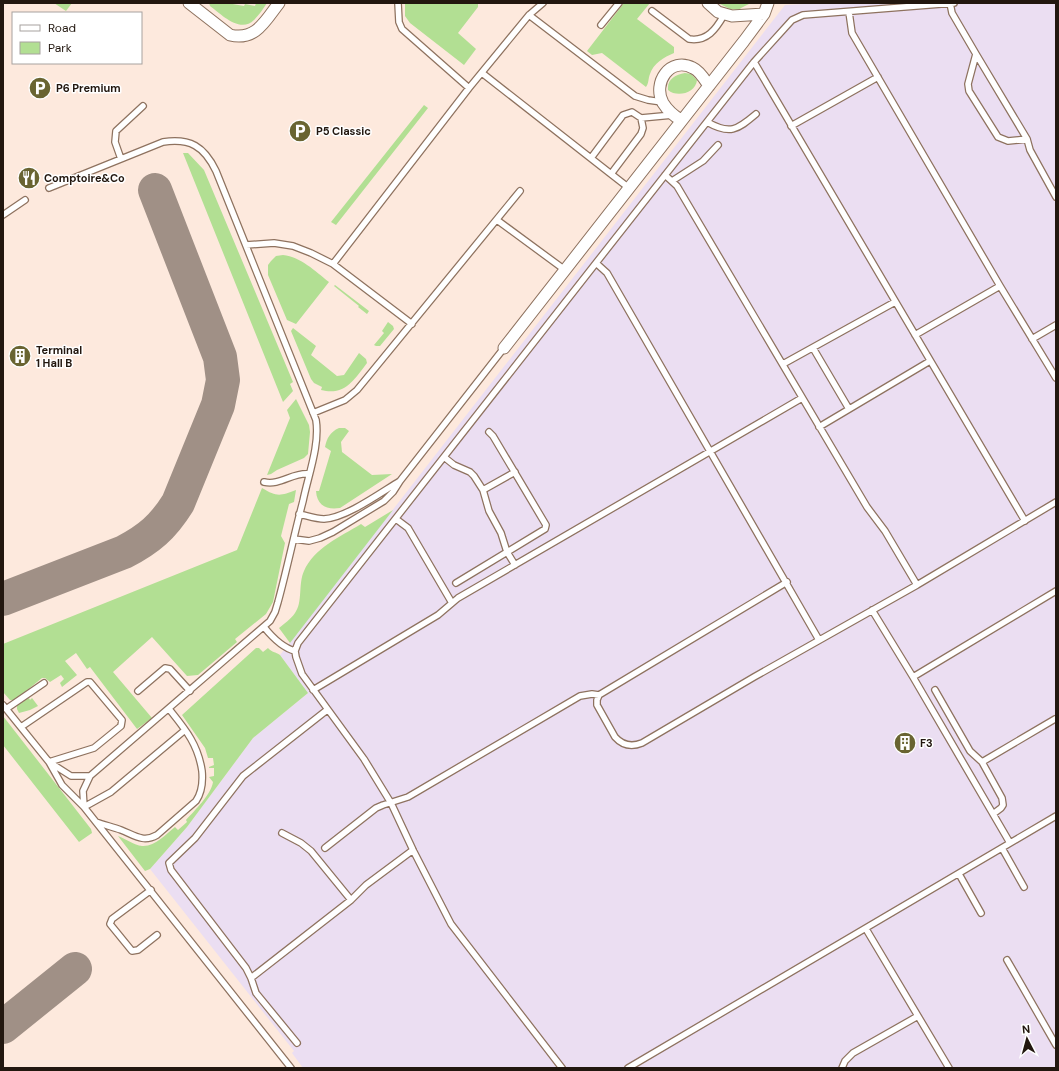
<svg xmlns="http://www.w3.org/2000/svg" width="1059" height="1071" font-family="'DM Sans',sans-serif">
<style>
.industrial{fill:#ebdef2}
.green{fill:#b2df93}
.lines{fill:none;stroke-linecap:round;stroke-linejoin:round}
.taxiway{stroke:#a09086;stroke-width:34}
.lane-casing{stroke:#8e725f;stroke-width:8}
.street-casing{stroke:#8e725f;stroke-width:13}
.lane{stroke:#fff;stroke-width:5.5}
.street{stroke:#fff;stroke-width:11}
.labels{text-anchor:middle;stroke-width:3;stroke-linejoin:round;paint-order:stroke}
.poi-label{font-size:11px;font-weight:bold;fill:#22170f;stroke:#fff;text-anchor:start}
</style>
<rect width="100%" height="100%" fill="#fde9dd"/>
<path class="industrial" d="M 823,3 L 1056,3 L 1056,1068 L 303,1068 L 292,1053 L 294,1051 L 150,869 L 187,827 L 253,738 L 308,693 L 280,655 L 513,355 L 785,5 Z"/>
<path class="green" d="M 54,3 L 72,3 L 66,11 Z
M 209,3 L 227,3 L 244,6 L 245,4 L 255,6 L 256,3 L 267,3 C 263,9 259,15 254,20 C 240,34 221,14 210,6 Z
M 405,3 L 478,3 L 478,7 L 458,33 L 476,49 L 464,65 L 410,23 L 405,16 Z
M 624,3 L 650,3 L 637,19 L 674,47 L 674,53 C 664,57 653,64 650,74 C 648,79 649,83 646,87 L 602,53 L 592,55 L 587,51 Z
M 718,3 L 751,3 L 741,8 L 739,10 L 730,9 Z
M 685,73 L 691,74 L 697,80 C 696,93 677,98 668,90 C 667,79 675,75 685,73 Z
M 424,105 L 428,108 L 336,225 L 331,222 Z
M 183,153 L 188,153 L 204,170 L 293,382 L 290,384 L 293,391 L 283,402 Z
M 283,255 C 301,257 315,271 329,282 L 296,324 L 287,320 L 268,275 L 268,265 L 271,261 L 276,256 Z
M 335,285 L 369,311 L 367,314 L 358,307 L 359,306 L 334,286 Z
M 388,322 L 393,326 L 394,329 L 380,346 L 376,346 L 374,345 L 384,333 L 382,331 Z
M 293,328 L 316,346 L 311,355 L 337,376 L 344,375 L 359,353 L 366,359 L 367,363 C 354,380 345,396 321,390 L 322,387 L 314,383 L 311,379 L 291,331 Z
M 296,399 L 309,425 L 310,432 L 308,454 L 304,458 L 277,470 L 271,474 L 267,475 L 290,418 L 287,410 Z
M 339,428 L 345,428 L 349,431 L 341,442 L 342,452 L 372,475 L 392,474 L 340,508 C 327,510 317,506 316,491 L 319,491 L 331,451 L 325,447 C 327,438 330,432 339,428 Z
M 262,488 C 277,497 280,496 296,490 L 294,502 L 289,504 L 281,536 L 285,543 L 273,602 L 266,614 L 235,639 L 237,642 L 198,675 L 187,676 L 152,637 L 113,672 L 152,718 L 137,729 L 90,667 L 87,669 L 76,653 L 65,661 L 77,675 L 62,687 L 60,683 L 64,679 L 61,675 L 50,682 L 45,678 L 42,678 L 15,700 L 10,700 L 3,692 L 3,644 L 237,550 Z
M 393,510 L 290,643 L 279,628 C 284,624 291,619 295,613 C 303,602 298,584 304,571 C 314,548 340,537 361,524 L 365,527 Z
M 256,648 L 259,648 L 263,652 L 268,648 C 271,652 276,652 280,655 L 308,693 L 253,738 L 187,827 L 150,869 L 145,871 L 118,836 C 126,839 134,845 142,846 C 155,847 166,834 175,827 L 178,830 L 187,822 L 186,820 C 195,810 211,795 213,782 L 209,777 L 214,776 L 214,768 L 209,768 L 209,767 L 214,765 L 213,758 L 208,758 L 205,748 L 182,715 Z
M 29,698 L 30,700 L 32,698 L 38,706 L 30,710 L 19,713 L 17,709 L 17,705 Z
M 3,716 L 91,829 L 92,833 L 79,842 L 3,745 Z"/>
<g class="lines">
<path class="taxiway" d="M 3,599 L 124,552 C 149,539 163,527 178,503 L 218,405 L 223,380 L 220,357 L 155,190
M 3,1027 L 75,969"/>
<g class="lane-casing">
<path id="lane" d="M 398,3 L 399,22 L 402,29 L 469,88
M 950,3 L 952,13 L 976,54 L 968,84 L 969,91 L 998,137 L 1008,141 L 1027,139 L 1030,150 L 1056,197
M 652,11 L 689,39 C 707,42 716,29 724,15
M 849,12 L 852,33 L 1000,286 L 1056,378
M 529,15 L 635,96 L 648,100 L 662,102
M 601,25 L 619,3
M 976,54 L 1027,139
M 754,62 L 1025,521
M 482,73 L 611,174 L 641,134 L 643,128 L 641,118 L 632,112 L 623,115 L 591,158
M 641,118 L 673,115
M 707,122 C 730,135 737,130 756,114
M 791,126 L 878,77
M 121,159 L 115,142 L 116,131 L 143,106
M 611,174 L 629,188
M 665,175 L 677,186 L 867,507 L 885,531 L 917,585
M 672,181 L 703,161 L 718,145
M 49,188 L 163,142 C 190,138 204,146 216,171 L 316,420 C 320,445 308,476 303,501 C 294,535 287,569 278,602 L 275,612 L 270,621 L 90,776 L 83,791 L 84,807 L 291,1068
M 3,215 L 25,200
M 497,220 L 565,270
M 246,245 L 274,243 L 293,246 L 311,253 L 333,264 L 412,324
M 596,263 L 754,62 L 792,20 L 803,15 L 954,3
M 333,264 L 469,88 L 529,15 L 543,3
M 915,335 L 1000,286
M 1032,339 L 1056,325
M 813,348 L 849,409
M 783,364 L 895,302
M 313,413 L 345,400 L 357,390 L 520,191
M 819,427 L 930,361
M 444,457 L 454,465 L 470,472 L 474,476 L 483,490 L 489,511 L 501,533 L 507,552 L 515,565
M 400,481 L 504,348
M 264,482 C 280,486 293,472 309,474
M 483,490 L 515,472
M 396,519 L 408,528 L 452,603
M 294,539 L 309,541 L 320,538 L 333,532 L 384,501 L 393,492 L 400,481 C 380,493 346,518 324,519 C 316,519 308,516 299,514
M 787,582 L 599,695 L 597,700 L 597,705 L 615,737 C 623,746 632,747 642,743 L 754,677 L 917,585 L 1056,502
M 456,583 L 545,529 L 546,525 L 493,436 L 489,432
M 872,610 L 913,677 L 1010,843
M 264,627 C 272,637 283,648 295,651
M 913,677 L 1056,591
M 313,690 L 438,615 L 458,598 L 802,398
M 935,690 L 970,751 L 982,762 L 1002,798 L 1003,805 L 1001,808 L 993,814
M 138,691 L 165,668 L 170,669 L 190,691
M 3,705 L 49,762 L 94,748 L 121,726 L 122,720 L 90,682 L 87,682 L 21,727
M 6,709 L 44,683
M 982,762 L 1055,719
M 90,776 L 71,776 L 49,762 L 62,785 L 84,807 L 111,792 L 185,730
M 96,822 C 104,825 113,827 121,830 C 134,835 143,843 157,835 L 196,801 C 202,792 203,782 202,771 C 198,744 185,729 169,709
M 282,833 L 301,843 L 311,851 L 351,900
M 325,848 L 376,808 L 383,805 L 408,797 L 580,696 L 592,694 L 599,695
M 1002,848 L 1024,887
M 959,874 L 981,913
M 151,890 L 112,919 L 110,924 L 132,951 L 138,950 L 157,935
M 866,929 L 949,1068
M 1007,960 L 1056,1045
M 251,978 L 351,900 L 366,885 L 413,850
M 297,1043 L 256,993 L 251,978 L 246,968 L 171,870 L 169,863 L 195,838 L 243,776 L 327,710
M 562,1068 L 451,924 L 413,850 L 391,803 L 364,759 L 302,674 L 296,657 L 295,651 L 298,643 L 596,263 L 607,273 L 819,640
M 628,1068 C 771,985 913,900 1056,816
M 842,1068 L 845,1061 L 853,1053 L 918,1016"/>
</g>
<g class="street-casing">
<path id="street" d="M 189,3 L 230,35 C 256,41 265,21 279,3
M 708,3 L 718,12 L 732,16 L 764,14
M 681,120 C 674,116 668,111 663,103 C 652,83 670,56 693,68 C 700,71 705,80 709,86
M 504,348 L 744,41 L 764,14 L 768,3"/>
</g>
<use href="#lane" class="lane"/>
<use href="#street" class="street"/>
</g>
<defs>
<g id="parking-disc" transform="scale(1.15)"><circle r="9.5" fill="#696431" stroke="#fff"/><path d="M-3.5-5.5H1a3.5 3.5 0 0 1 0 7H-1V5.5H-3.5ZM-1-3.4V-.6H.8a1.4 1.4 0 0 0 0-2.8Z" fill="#fff"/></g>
<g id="restaurant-disc" transform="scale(1.15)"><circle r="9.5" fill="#696431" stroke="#fff"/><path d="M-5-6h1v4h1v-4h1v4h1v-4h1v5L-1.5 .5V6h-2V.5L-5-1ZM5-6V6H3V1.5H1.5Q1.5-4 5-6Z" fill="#fff"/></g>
<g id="building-disc" transform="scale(1.15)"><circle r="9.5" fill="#696431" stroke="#fff"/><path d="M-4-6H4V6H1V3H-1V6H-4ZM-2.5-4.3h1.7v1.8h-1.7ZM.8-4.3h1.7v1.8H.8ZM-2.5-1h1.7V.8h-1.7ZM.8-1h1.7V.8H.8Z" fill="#fff"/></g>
</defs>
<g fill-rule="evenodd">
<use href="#parking-disc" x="40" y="88"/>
<use href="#parking-disc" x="300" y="131"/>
<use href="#restaurant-disc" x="29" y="178"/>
<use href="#building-disc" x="20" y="356"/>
<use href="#building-disc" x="905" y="743"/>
</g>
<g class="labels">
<g class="poi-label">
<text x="56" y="92">P6 Premium</text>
<text x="316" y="135">P5 Classic</text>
<text x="44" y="182">Comptoire&amp;Co</text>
<text x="36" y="354">Terminal<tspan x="36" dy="13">1 Hall B</tspan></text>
<text x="920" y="747">F3</text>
</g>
</g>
<rect width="1059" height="1071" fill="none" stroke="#22170f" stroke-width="8"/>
<rect x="12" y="12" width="130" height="52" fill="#ffffff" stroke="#a7a29f"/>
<rect x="20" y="25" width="20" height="6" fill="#ffffff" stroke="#a7a29f"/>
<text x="48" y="32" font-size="12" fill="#22170f">Road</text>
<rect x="20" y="42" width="20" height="12" fill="#b2df93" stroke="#a7a29f"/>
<text x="48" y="52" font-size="12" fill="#22170f">Park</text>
<g transform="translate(1027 1039) rotate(354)" stroke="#ffffff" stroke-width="3" paint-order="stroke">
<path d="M0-3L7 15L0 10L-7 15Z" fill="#22170f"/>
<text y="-6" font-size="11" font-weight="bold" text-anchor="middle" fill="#22170f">N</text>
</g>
</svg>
